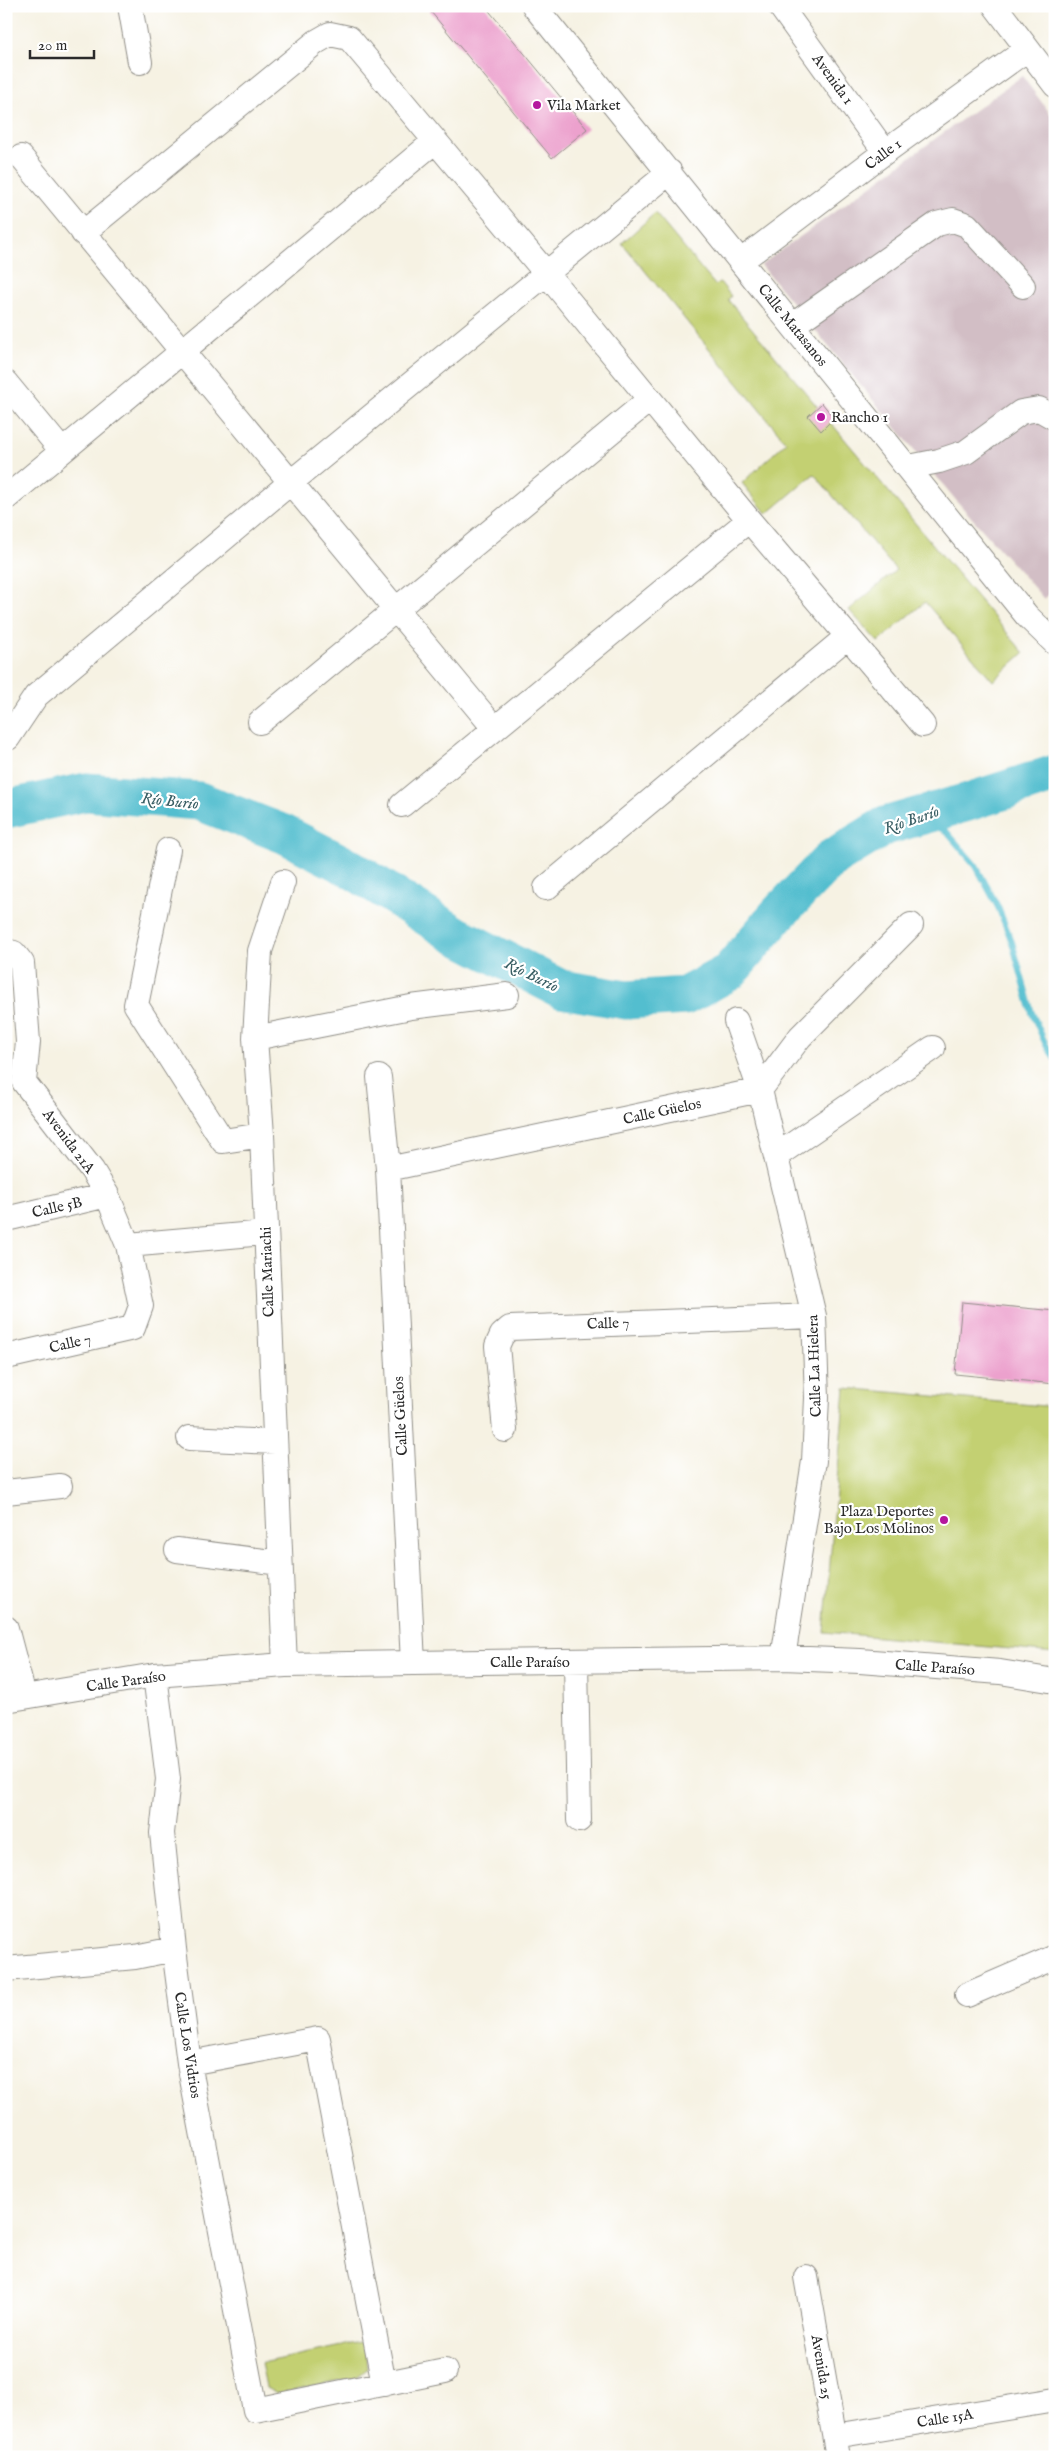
<svg xmlns="http://www.w3.org/2000/svg" width="1061" height="2463" font-family="'IM FELL English',serif">
<style>
.industrial{fill:#d2bec5}
.green{fill:#c3d072;stroke:#777e4e}
.lines{fill:none;stroke-linecap:round;stroke-linejoin:round}
.stream{stroke:#53becf;stroke-width:6}
.river{stroke:#53becf;stroke-width:39}
.building{fill:#eca1cd}
.minor-casing{stroke:#908e87;stroke-width:26}
.minor{stroke:#fff;stroke-width:24}
.poi-dot{fill:#b5179e;stroke:#fff;stroke-width:2}
.labels{text-anchor:middle;stroke-width:4.5;stroke-linejoin:round;paint-order:stroke}
.street-label{font-size:15px;fill:#2b2b2b;stroke:#fff}
.poi-label{font-size:15px;fill:#2b2b2b;stroke:#fff;text-anchor:start}
.water-label{font-size:16px;font-style:italic;fill:#395e64;stroke:#fff}
</style>
<rect width="100%" height="100%" fill="#fff"/>
<filter id="ink" filterUnits="userSpaceOnUse"><feTurbulence type="fractalNoise" baseFrequency=".02" numOctaves="2"/><feDisplacementMap in="SourceGraphic" scale="10" xChannelSelector="R" yChannelSelector="G"/><feConvolveMatrix kernelMatrix="1 2 1 2 8 2 1 2 1" color-interpolation-filters="sRGB"/></filter>
<filter id="wash" filterUnits="userSpaceOnUse"><feTurbulence type="fractalNoise" baseFrequency=".0096" numOctaves="4" result="noise"/><feDisplacementMap in="SourceGraphic" scale="20" xChannelSelector="R" yChannelSelector="G"/><feGaussianBlur stdDeviation="1.12" result="paint"/><feColorMatrix in="noise" values="0 0 0 0 0 0 0 0 0 0 0 0 0 0 0 0 0 1.4 0 .05"/><feComposite in="paint" operator="in"/></filter>
<g filter="url(#wash)">
<rect width="100%" height="100%" fill="#f6f2e3"/>
<path class="industrial" d="M 1022,76 L 1055,120 L 1055,589 L 1044,599 L 955,499 L 761,265 Z"/>
<path class="green" d="M 655,213 L 715,285 L 720,282 L 731,296 L 728,300 L 1024,653 L 993,681 L 925,602 L 878,642 L 849,610 L 896,570 L 814,474 L 767,514 L 742,483 L 786,442 L 622,243 Z
M 845,1388 L 1055,1407 L 1055,1653 L 824,1632 Z
M 365,2341 L 367,2369 L 356,2378 L 277,2394 L 266,2388 L 261,2363 Z"/>
<g class="lines">
<path class="stream" d="M 915,817 L 946,831 L 976,866 L 998,907 L 1012,942 L 1032,1013 L 1046,1045 L 1055,1058"/>
<path class="river" d="M 6,809 L 86,792 L 199,801 L 284,834 L 350,868 L 456,935 L 561,989 L 626,1000 L 685,996 L 729,972 L 778,914 L 831,859 L 885,826 L 968,802 L 1055,774"/>
</g>
<g id="blocks">
<path class="building" d="M 426,6 L 485,6 L 587,129 L 552,158 Z
M 822,403 L 834,418 L 821,431 L 808,416 Z
M 962,1302 L 1055,1311 L 1055,1384 L 955,1374 Z"/>
</g>
</g>
<g filter="url(#ink)">
<use href="#blocks" fill-opacity="0" stroke="#908e87" stroke-width="1"/>
<g class="lines">
<g class="minor-casing">
<path id="minor" d="M 130,6 L 140,62
M 534,6 L 1027,616 L 1055,643
M 780,6 L 885,152
M 995,6 L 1055,85
M 21,157 L 495,729
M 83,233 L 316,42 L 330,34 L 349,38 L 546,273 L 749,520 L 923,725
M 741,261 L 885,152 L 1026,50
M 793,325 L 937,224 L 953,220 L 967,225 L 1023,286
M 6,383 L 62,451
M 909,467 L 939,461 L 966,452 L 1021,412 L 1039,409 L 1055,418
M 6,498 L 435,141
M 260,722 L 649,400
M 8,738 L 36,696 L 290,483 L 670,172
M 402,805 L 749,520
M 168,850 L 136,1005 L 223,1141 L 262,1135
M 283,882 L 260,951 L 255,1038 L 262,1135 L 285,1665
M 546,888 L 848,636
M 6,951 L 14,953 L 22,963 L 28,1042 L 24,1082 L 92,1170 L 107,1195 L 128,1245 L 141,1306 L 133,1328 L 6,1357
M 736,1021 L 760,1090 L 814,1316 L 817,1398 L 814,1461 L 783,1658
M 255,1038 L 411,1007 L 507,995
M 379,1077 L 388,1169 L 413,1663
M 776,1156 L 933,1048
M 388,1169 L 760,1090 L 800,1037 L 911,925
M 6,1219 L 107,1195
M 128,1245 L 265,1233
M 505,1430 L 497,1346 L 502,1335 L 510,1328 L 814,1316
M 189,1438 L 275,1442
M 6,1492 L 60,1486
M 177,1550 L 280,1563
M 6,1628 L 24,1696
M 576,1661 L 579,1820
M 155,1675 L 168,1779 L 162,1833 L 174,1949 L 189,2063 L 255,2410 L 445,2371
M 6,1700 L 155,1675 L 285,1665 L 413,1663 L 783,1658 L 860,1661 L 1000,1672 L 1055,1681
M 6,1969 L 135,1957 L 174,1949
M 967,1995 L 1055,1957
M 189,2063 L 318,2039 L 384,2384
M 806,2277 L 838,2457
M 835,2436 L 1055,2400"/>
</g>
<use href="#minor" class="minor"/>
</g>
</g>
<g class="poi-dot">
<circle cx="537" cy="105" r="5"/>
<circle cx="821" cy="417" r="5"/>
<circle cx="944" cy="1520" r="5"/>
</g>
<g class="labels">
<g class="street-label">
<text transform="translate(833 79) rotate(54)" y="5">Avenida 1</text>
<text transform="translate(883 154) rotate(-37)" y="5">Calle 1</text>
<text transform="translate(793 325) rotate(51)" y="5">Calle Matasanos</text>
<text transform="translate(662 1111) rotate(-12)" y="5">Calle Güelos</text>
<text transform="translate(69 1141) rotate(53)" y="5">Avenida 21A</text>
<text transform="translate(57 1207) rotate(-13)" y="5">Calle 5B</text>
<text transform="translate(267 1272) rotate(-92)" y="5">Calle Mariachi</text>
<text transform="translate(608 1323) rotate(-2)" y="5">Calle 7</text>
<text transform="translate(70 1343) rotate(-13)" y="5">Calle 7</text>
<text transform="translate(814 1366) rotate(-92)" y="5">Calle La Hielera</text>
<text transform="translate(400 1416) rotate(-93)" y="5">Calle Güelos</text>
<text x="530" y="1667">Calle Paraíso</text>
<text transform="translate(935 1667) rotate(4)" y="5">Calle Paraíso</text>
<text transform="translate(126 1681) rotate(-8)" y="5">Calle Paraíso</text>
<text transform="translate(188 2045) rotate(81)" y="5">Calle Los Vidrios</text>
<text transform="translate(822 2367) rotate(80)" y="5">Avenida 25</text>
<text transform="translate(945 2418) rotate(-9)" y="5">Calle 15A</text>
</g>
<g class="poi-label">
<text x="547" y="110">Vila Market</text>
<text x="831" y="422">Rancho 1</text>
<text x="934" y="1516" text-anchor="end">Plaza Deportes<tspan x="934" dy="17">Bajo Los Molinos</tspan></text>
</g>
<g class="water-label">
<text transform="translate(170 800) rotate(6)" y="6">Río Burío</text>
<text transform="translate(911 819) rotate(-19)" y="6">Río Burío</text>
<text transform="translate(532 974) rotate(26)" y="6">Río Burío</text>
</g>
</g>
<rect width="1061" height="2463" fill="none" stroke="#fff" stroke-width="25"/>
<path d="M30 50v8h64v-8" fill="none" stroke="#2b2b2b" stroke-width="2.5"/>
<text x="38" y="50" font-size="15" fill="#2b2b2b" stroke="#ffffff" stroke-width="4" paint-order="stroke">20 m</text>
</svg>
